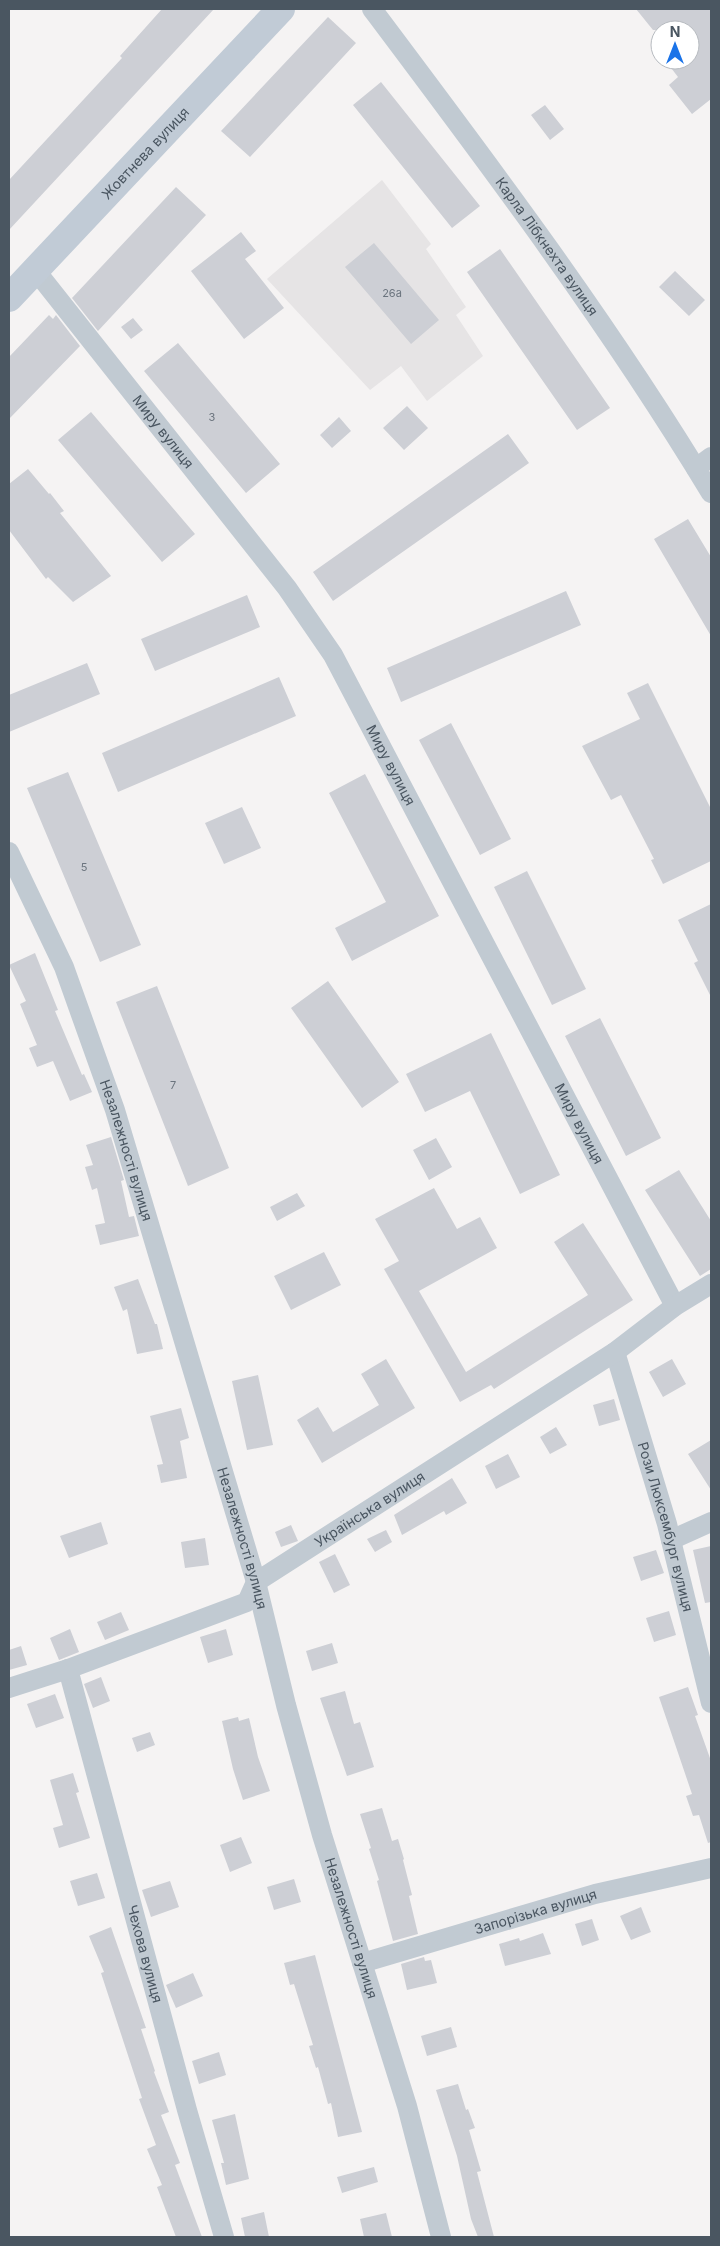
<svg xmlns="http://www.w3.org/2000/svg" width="720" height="2246" font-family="Inter,sans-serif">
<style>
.education{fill:#e6e4e5}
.building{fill:#cdcfd5}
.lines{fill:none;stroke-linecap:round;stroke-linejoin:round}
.street{stroke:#c1cad2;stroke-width:20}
.secondary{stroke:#c1cbd6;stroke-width:28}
.labels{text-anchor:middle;stroke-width:4;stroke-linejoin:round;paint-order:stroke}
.number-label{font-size:11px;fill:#6b747e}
.street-label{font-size:14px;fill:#4a5661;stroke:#fff}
</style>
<rect width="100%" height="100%" fill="#f5f3f3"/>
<path class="education" d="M 382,180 L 431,244 L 426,249 L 466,307 L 456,315 L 483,356 L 427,401 L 401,366 L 370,390 L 267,279 Z"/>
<path class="building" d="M 162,9 L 214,9 L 9,230 L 9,180 L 122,58 L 120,56 Z
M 636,9 L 711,9 L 711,99 L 692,114 L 669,85 L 678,77 L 665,60 L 690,60 L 690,30 L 653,30 Z
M 328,17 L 356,43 L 250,157 L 221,131 Z
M 381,82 L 480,206 L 452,228 L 353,105 Z
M 545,105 L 564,129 L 550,140 L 531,115 Z
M 176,187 L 206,215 L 98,331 L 72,298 Z
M 241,232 L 256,251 L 245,259 L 284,308 L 244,339 L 191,271 Z
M 374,243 L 439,320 L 411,344 L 345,267 Z
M 500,249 L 610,408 L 577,430 L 467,272 Z
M 675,271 L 705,300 L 689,316 L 659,287 Z
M 49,315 L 53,319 L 56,315 L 80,346 L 9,419 L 9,357 Z
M 133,318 L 143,330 L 131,339 L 121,327 Z
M 178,343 L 280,464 L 246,493 L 144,371 Z
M 407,406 L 428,428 L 404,450 L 383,428 Z
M 91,412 L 195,534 L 162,562 L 58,440 Z
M 339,417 L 351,431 L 332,448 L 320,435 Z
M 508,434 L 529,463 L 333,601 L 313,572 Z
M 28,469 L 49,494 L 50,493 L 64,511 L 60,513 L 111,576 L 73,602 L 48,577 L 46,579 L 9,530 L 9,484 Z
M 688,519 L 711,557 L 711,636 L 654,539 Z
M 566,591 L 581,625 L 401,702 L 387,668 Z
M 247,595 L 260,627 L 155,671 L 141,639 Z
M 87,663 L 100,694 L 9,732 L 9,695 Z
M 279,677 L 296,716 L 118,792 L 102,753 Z
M 648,683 L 711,809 L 711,861 L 663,884 L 651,860 L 654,859 L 621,795 L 611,800 L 582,746 L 640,719 L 627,693 Z
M 451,723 L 511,839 L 480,855 L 419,740 Z
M 68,772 L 141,945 L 100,962 L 27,788 Z
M 365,774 L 439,916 L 352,961 L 335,928 L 386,902 L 329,793 Z
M 242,807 L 261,848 L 224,864 L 205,823 Z
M 527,871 L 586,989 L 552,1005 L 494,887 Z
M 711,904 L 711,997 L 694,963 L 698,961 L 678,920 Z
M 35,953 L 58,1010 L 55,1011 L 82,1075 L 84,1074 L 92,1092 L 70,1101 L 53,1061 L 37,1067 L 29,1048 L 37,1045 L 20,1004 L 26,1001 L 9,965 Z
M 328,981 L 399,1082 L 362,1108 L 291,1008 Z
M 157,986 L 229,1168 L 188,1186 L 116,1002 Z
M 600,1018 L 661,1138 L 626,1156 L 565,1036 Z
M 491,1033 L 560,1175 L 520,1194 L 470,1091 L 425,1112 L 406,1074 Z
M 111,1137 L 124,1180 L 121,1181 L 129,1217 L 134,1216 L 139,1236 L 100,1245 L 95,1225 L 105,1223 L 97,1188 L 92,1190 L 85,1167 L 93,1165 L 86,1145 Z
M 436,1138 L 452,1167 L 429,1180 L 413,1150 Z
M 679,1170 L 711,1221 L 711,1269 L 700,1276 L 645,1190 Z
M 434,1188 L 457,1229 L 480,1217 L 497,1248 L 419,1291 L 466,1372 L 588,1295 L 554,1242 L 583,1223 L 633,1300 L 494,1389 L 491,1385 L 460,1402 L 384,1269 L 399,1261 L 375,1219 Z
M 297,1193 L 305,1206 L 277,1221 L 270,1207 Z
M 324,1252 L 341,1285 L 291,1310 L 274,1276 Z
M 138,1279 L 155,1324 L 157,1324 L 163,1349 L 137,1354 L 127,1309 L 123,1311 L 114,1287 Z
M 386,1359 L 415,1408 L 322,1463 L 297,1420 L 318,1407 L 333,1432 L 379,1405 L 361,1374 Z
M 672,1359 L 686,1384 L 663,1397 L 649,1372 Z
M 258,1375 L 273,1445 L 247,1450 L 232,1381 Z
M 614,1399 L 620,1420 L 599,1426 L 593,1405 Z
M 181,1408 L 189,1438 L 180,1441 L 187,1478 L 161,1483 L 157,1465 L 163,1464 L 150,1416 Z
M 556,1427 L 567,1445 L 550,1454 L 540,1437 Z
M 711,1440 L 711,1490 L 688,1454 Z
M 508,1454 L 520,1477 L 496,1489 L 485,1466 Z
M 452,1478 L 467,1503 L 446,1515 L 444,1511 L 402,1535 L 394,1515 Z
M 101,1522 L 108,1544 L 69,1558 L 60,1536 Z
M 291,1525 L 298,1541 L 281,1547 L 275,1532 Z
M 386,1530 L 392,1542 L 375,1552 L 367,1539 Z
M 205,1538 L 209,1565 L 185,1568 L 181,1542 Z
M 711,1546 L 711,1602 L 705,1603 L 693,1550 Z
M 656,1550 L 664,1573 L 641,1581 L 633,1557 Z
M 335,1554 L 350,1585 L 334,1593 L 319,1562 Z
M 669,1611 L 676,1635 L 654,1642 L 646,1618 Z
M 121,1612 L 129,1630 L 105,1640 L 97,1622 Z
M 70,1629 L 79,1652 L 59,1660 L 50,1638 Z
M 226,1629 L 233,1655 L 208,1663 L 200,1637 Z
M 332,1643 L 338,1663 L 312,1671 L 306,1651 Z
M 21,1646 L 27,1665 L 9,1670 L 9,1650 Z
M 101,1677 L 110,1701 L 93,1708 L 84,1684 Z
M 688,1687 L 698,1715 L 695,1716 L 711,1761 L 711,1842 L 708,1843 L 699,1815 L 693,1816 L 686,1796 L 692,1794 L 659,1697 Z
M 345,1691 L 354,1724 L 360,1722 L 374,1767 L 347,1776 L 320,1698 Z
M 55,1694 L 64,1718 L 36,1728 L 27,1704 Z
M 238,1717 L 239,1721 L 249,1718 L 258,1757 L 270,1791 L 243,1800 L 233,1769 L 222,1721 Z
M 150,1732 L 155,1745 L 137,1752 L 132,1738 Z
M 73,1773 L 79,1792 L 76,1793 L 90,1838 L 59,1848 L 53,1828 L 63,1825 L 50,1780 Z
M 382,1808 L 392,1841 L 398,1839 L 404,1859 L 403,1860 L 412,1895 L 409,1896 L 418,1934 L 393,1941 L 377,1881 L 379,1880 L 369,1849 L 371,1848 L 360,1814 Z
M 241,1837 L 252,1863 L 230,1872 L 220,1845 Z
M 97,1873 L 105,1898 L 78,1906 L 70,1881 Z
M 294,1879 L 301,1902 L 274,1910 L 267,1887 Z
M 170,1881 L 179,1907 L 151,1917 L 142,1890 Z
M 641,1907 L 651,1932 L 631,1940 L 620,1916 Z
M 592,1919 L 599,1940 L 582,1946 L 575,1924 Z
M 111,1927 L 146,2028 L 141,2029 L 155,2071 L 154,2072 L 169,2112 L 161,2115 L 180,2163 L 175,2165 L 202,2237 L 176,2237 L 157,2187 L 162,2185 L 147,2149 L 156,2145 L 139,2099 L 142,2098 L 101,1973 L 104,1972 L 89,1936 Z
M 543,1933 L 551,1954 L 505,1966 L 499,1944 L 519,1938 L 520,1941 Z
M 315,1955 L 362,2132 L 338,2137 L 331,2103 L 328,2104 L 318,2067 L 316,2068 L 309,2046 L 313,2045 L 294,1984 L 290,1985 L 284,1963 Z
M 424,1957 L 425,1961 L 431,1960 L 437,1983 L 407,1990 L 401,1964 Z
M 193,1973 L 203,1996 L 176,2008 L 166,1985 Z
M 451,2027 L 457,2047 L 427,2056 L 421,2036 Z
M 219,2052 L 226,2075 L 199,2084 L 192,2061 Z
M 458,2084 L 466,2110 L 468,2109 L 475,2128 L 469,2130 L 481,2171 L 477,2172 L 494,2237 L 478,2237 L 471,2219 L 457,2156 L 436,2090 Z
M 235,2114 L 249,2179 L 226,2185 L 221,2163 L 224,2163 L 212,2120 Z
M 374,2167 L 378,2182 L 342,2193 L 337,2177 Z
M 264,2212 L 269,2237 L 245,2237 L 241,2218 Z
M 386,2213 L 392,2237 L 364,2237 L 360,2219 Z"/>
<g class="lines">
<g class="street">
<path id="s1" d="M 372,9 C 490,166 609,324 711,493"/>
<path id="s2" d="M 36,271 L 287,588 L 333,655 L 675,1306"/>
<path d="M 696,468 L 711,457"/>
<path id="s3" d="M 9,852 L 64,967 L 115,1110 L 256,1582 L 286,1705 L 322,1835 L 407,2106 L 441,2237"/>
<path id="s4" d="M 615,1352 L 667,1524 L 711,1703"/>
<path d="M 671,1540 L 711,1522"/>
<path id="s5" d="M 68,1669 L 187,2110 L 224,2237"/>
<path id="s6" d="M 9,1688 L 68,1669 L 247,1602 L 256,1582 L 615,1352 L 675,1306 L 711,1284"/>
<path id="s7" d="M 362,1963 L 595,1894 L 711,1868"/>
</g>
<path class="secondary" id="s8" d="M 9,298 L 281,9"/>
</g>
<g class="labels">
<g class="number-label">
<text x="392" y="297">26а</text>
<text x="212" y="421">3</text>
<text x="84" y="871">5</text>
<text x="173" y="1089">7</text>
</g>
<g class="street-label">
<text dy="5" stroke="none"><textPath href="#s8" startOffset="199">Жовтнева вулиця</textPath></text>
<text dy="5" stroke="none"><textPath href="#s1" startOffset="295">Карла Лібкнехта вулиця</textPath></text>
<text dy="5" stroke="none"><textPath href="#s2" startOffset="205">Миру вулиця</textPath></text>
<text dy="5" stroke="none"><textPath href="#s2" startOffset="610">Миру вулиця</textPath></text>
<text dy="5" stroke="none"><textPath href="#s2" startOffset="1015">Миру вулиця</textPath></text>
<text dy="5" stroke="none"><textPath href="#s3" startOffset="321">Незалежності вулиця</textPath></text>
<text dy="5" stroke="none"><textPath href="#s6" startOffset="410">Українська вулиця</textPath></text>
<text dy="5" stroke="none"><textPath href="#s4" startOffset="182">Рози Люксембург вулиця</textPath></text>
<text dy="5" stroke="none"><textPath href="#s3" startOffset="726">Незалежності вулиця</textPath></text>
<text dy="5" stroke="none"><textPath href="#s7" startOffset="181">Запорізька вулиця</textPath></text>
<text dy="5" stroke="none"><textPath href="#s3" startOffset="1131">Незалежності вулиця</textPath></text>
<text dy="5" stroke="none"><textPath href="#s5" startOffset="295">Чехова вулиця</textPath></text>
</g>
</g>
<rect width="720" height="2246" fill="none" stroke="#4a5661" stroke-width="20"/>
<g transform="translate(675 45)"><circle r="24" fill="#ffffff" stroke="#b7bbc0"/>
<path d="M0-4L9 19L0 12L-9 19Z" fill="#1a73e8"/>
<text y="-8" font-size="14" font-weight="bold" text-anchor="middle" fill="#4a5661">N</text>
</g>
</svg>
